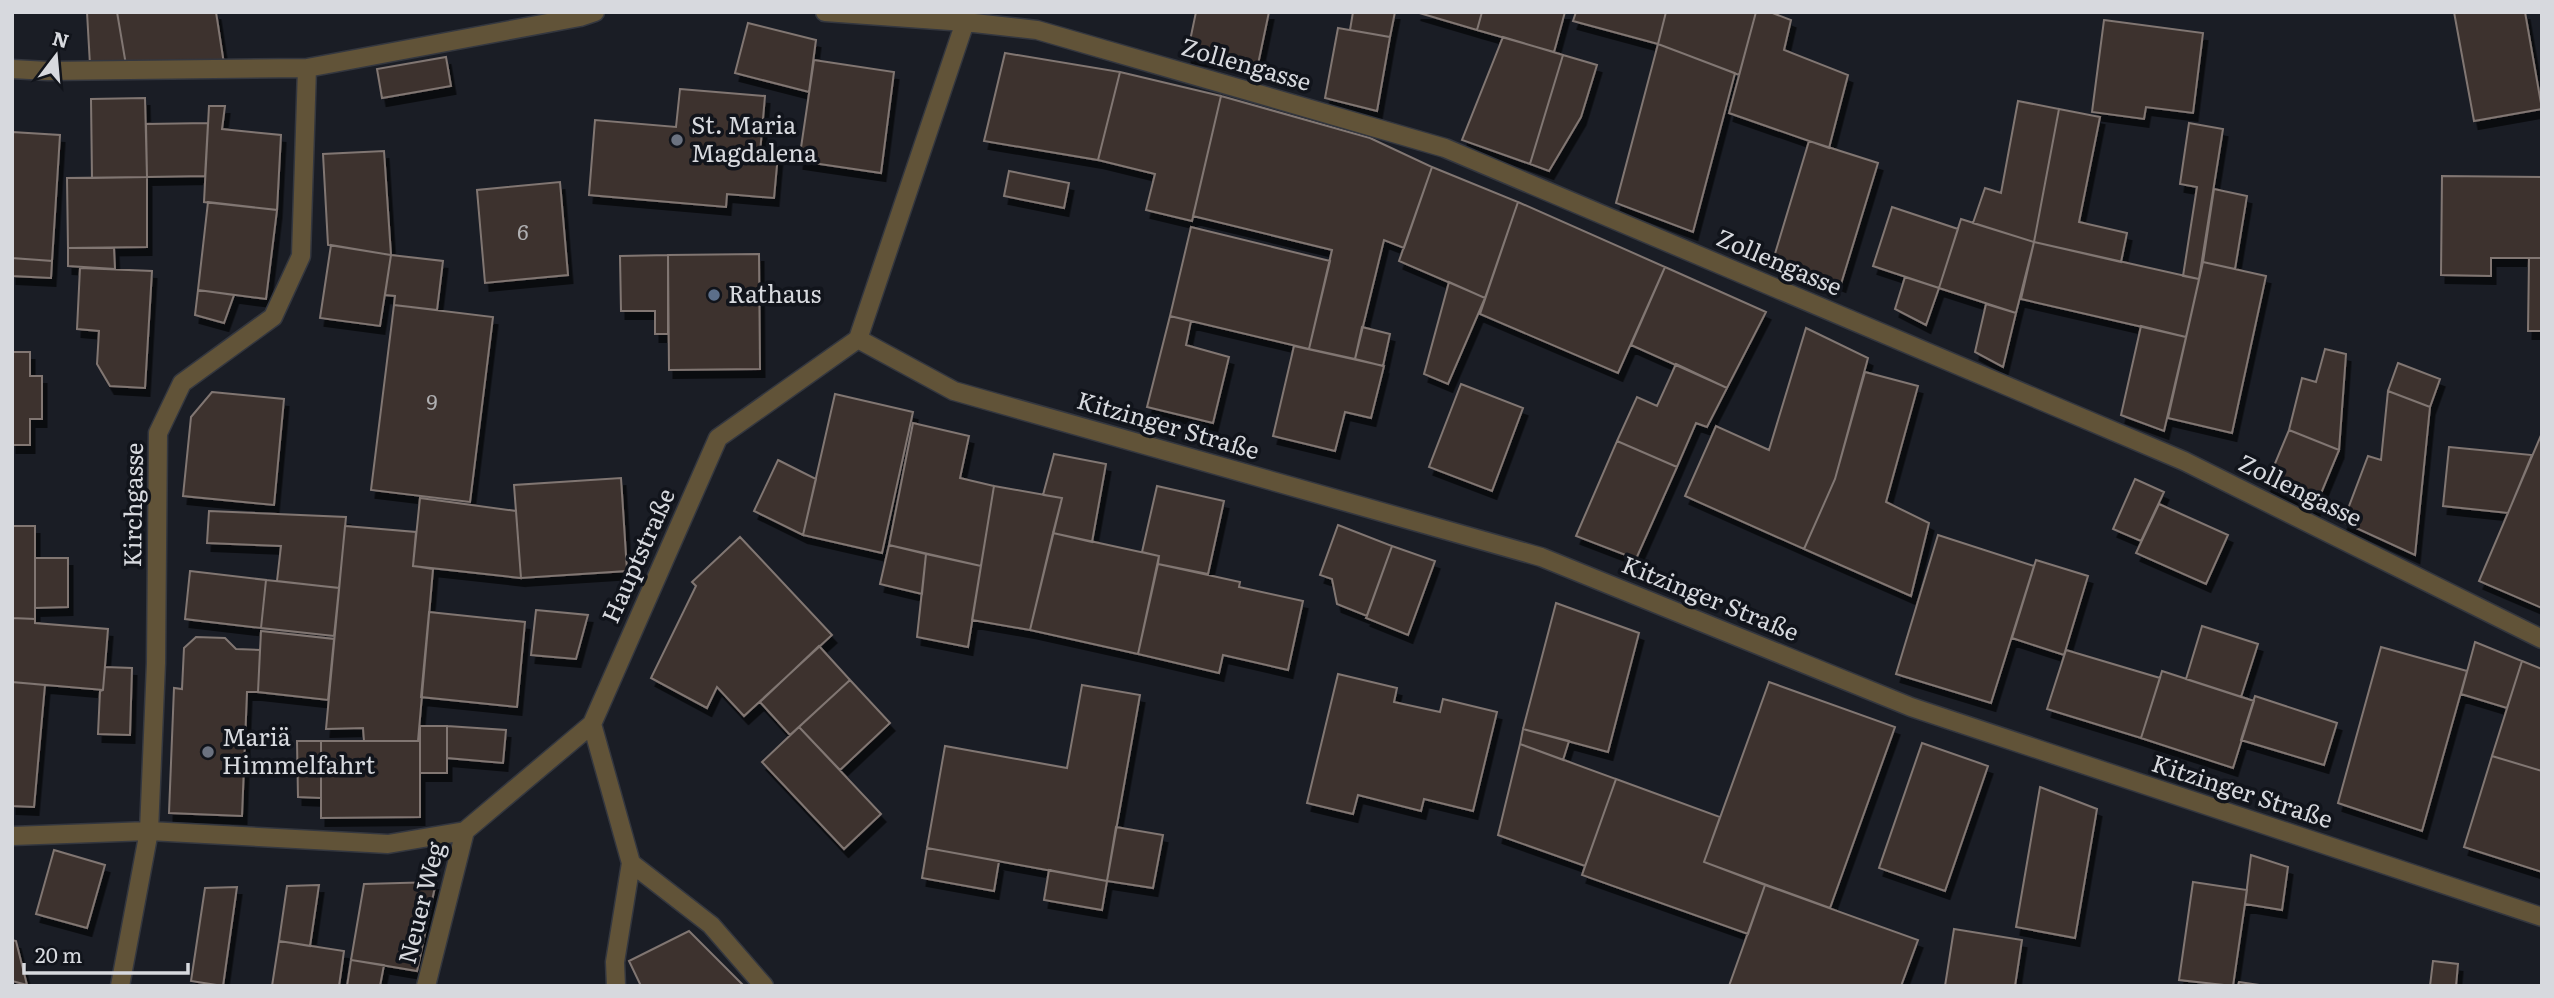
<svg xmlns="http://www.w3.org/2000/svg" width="2554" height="998" font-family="Literata,serif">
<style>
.building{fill:#3c332f;stroke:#817672;stroke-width:2;filter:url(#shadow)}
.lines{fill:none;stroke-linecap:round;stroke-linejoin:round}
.minor-casing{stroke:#34373f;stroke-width:21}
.minor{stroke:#615338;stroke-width:18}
.worship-dot{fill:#6b7280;stroke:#11141b;stroke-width:2.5}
.service-dot{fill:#5c6f8a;stroke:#11141b;stroke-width:2.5}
.labels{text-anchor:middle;stroke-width:7;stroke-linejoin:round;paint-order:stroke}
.number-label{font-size:21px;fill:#b0b0b2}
.street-label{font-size:24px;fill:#d7d9de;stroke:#11141b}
.poi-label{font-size:24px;fill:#d7d9de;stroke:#11141b;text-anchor:start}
</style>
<defs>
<filter id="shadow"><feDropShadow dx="4.5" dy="8" stdDeviation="0" flood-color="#0009"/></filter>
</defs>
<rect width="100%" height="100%" fill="#1a1d25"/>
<path class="building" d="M 87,12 L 117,12 L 126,65 L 90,65 Z
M 117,12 L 216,12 L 224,64 L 126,65 Z
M 1196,12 L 1269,12 L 1257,69 L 1187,55 Z
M 1353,12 L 1395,12 L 1390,37 L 1350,30 Z
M 1416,12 L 1482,12 L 1477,30 Z
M 1482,12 L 1565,12 L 1554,52 L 1477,30 Z
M 1576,12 L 1666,12 L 1658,44 L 1573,21 Z
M 1666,12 L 1756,12 L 1739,75 L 1658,44 Z
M 1756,12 L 1770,12 L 1791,20 L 1784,50 L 1848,75 L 1829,148 L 1729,113 Z
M 2454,12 L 2525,12 L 2542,109 L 2474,121 Z
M 2104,20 L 2203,33 L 2193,113 L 2146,107 L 2144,119 L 2092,112 Z
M 748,23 L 816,40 L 809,92 L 735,73 Z
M 1338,28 L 1390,37 L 1377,111 L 1325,98 Z
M 1503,37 L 1563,55 L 1530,164 L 1462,140 Z
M 1658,44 L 1735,73 L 1693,232 L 1616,203 Z
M 1005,53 L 1120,72 L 1098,160 L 984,141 Z
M 1563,55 L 1597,65 L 1581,117 L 1549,171 L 1530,164 Z
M 446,57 L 451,86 L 382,98 L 377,69 Z
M 814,60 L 894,72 L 881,173 L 799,161 Z
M 1120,72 L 1221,96 L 1192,221 L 1146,210 L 1155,174 L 1098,160 Z
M 680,89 L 765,96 L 760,153 L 778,154 L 774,198 L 727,194 L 726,207 L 589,195 L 595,120 L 676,127 Z
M 1221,96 L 1370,138 L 1432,167 L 1404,248 L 1384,240 L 1355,359 L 1309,349 L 1332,250 L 1193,216 Z
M 145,98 L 147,177 L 92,178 L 91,99 Z
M 2018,101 L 2059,109 L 2034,242 L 1973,223 L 1985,188 L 2001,193 Z
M 209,106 L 225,106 L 222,129 L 281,135 L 277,210 L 204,202 Z
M 2059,109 L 2100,117 L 2079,222 L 2127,233 L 2121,262 L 2034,242 Z
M 208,123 L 205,176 L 147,177 L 146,124 Z
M 2189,123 L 2223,129 L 2199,279 L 2183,276 L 2197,187 L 2180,184 Z
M 12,132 L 60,135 L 52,261 L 12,258 Z
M 1809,141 L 1878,163 L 1841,284 L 1774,257 Z
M 384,151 L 391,255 L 328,245 L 323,154 Z
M 1432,167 L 1518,202 L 1485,298 L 1399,261 Z
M 1009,171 L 1069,183 L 1064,208 L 1004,196 Z
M 2442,176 L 2542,177 L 2542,258 L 2491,258 L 2491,276 L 2441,275 Z
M 147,177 L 147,247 L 68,248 L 67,178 Z
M 560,182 L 568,275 L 485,283 L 477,190 Z
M 2214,189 L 2247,196 L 2235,269 L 2203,262 Z
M 208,202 L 277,210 L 266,299 L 198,290 Z
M 1518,202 L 1665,267 L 1618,373 L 1480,314 Z
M 1892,207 L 1958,229 L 1939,288 L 1873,266 Z
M 1961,219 L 2034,242 L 2016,313 L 1939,288 Z
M 1191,227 L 1330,261 L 1309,349 L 1170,316 Z
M 2034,242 L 2199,279 L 2186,337 L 2021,299 Z
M 331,245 L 391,255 L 380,326 L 320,318 Z
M 68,248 L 114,248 L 115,269 L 68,266 Z
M 759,254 L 760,369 L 669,370 L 668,255 Z
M 391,255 L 443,261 L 437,310 L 394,305 L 395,296 L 385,295 Z
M 668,255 L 668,334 L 655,334 L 655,311 L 621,311 L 620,256 Z
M 12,258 L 52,261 L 51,278 L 12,276 Z
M 2529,258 L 2542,258 L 2542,331 L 2528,331 Z
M 2203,262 L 2266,276 L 2232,433 L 2168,418 Z
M 1665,267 L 1766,312 L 1727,388 L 1631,345 Z
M 80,268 L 152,271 L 145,388 L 110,386 L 97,364 L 99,331 L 77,329 Z
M 1905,277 L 1939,288 L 1926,325 L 1895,309 Z
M 1449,282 L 1485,298 L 1448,384 L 1424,374 Z
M 198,290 L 234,295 L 224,323 L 195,315 Z
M 1986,304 L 2016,313 L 2003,367 L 1975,352 Z
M 394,305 L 493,317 L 470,502 L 371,490 Z
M 1170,316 L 1191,321 L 1186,345 L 1229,357 L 1213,423 L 1147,407 Z
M 2141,326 L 2186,337 L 2164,431 L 2121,415 Z
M 1362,327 L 1390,334 L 1383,366 L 1355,359 Z
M 1806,328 L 1868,358 L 1835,479 L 1804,549 L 1685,496 L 1716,426 L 1769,450 Z
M 1294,346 L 1384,366 L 1371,418 L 1345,412 L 1335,451 L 1273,436 Z
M 2325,349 L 2346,354 L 2339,450 L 2289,430 L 2302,378 L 2316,382 Z
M 12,352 L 30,352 L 30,376 L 42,376 L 42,419 L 30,419 L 30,445 L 12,445 Z
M 2398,363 L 2440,379 L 2430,407 L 2388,391 Z
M 1676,364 L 1727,388 L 1707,427 L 1696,423 L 1677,467 L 1617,441 L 1637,397 L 1657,406 Z
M 1865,372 L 1918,386 L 1886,502 L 1929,523 L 1911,596 L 1804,549 L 1835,479 Z
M 1461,384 L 1523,408 L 1492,491 L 1429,467 Z
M 2388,391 L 2430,407 L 2415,555 L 2343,522 L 2368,456 L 2381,460 Z
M 212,392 L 284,399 L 274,505 L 183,496 L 191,417 Z
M 835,394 L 913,412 L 882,553 L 803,535 Z
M 913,423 L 969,436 L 960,478 L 994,486 L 981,566 L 889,545 Z
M 2289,430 L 2339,450 L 2315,508 L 2266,485 Z
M 2542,433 L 2542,608 L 2479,581 Z
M 1617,441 L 1677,467 L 1636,559 L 1576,536 Z
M 2449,447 L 2532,455 L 2508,513 L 2443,506 Z
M 1054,454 L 1106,464 L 1092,542 L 1053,533 L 1062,498 L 1043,495 Z
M 778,460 L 816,479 L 803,535 L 754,511 Z
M 621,478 L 627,571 L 521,578 L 514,485 Z
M 2135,479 L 2164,492 L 2141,541 L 2113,529 Z
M 994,486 L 1062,498 L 1030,630 L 972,620 Z
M 1157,486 L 1224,501 L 1208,574 L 1158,564 L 1159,556 L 1142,552 Z
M 420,498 L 516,511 L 521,578 L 413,566 Z
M 2159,504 L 2228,535 L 2206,584 L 2136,553 Z
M 209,511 L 346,517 L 339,588 L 277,581 L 281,546 L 207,543 Z
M 1338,525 L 1392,546 L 1367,616 L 1337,604 L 1332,579 L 1320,575 Z
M 12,526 L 35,526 L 35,619 L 12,618 Z
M 345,526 L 416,532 L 413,566 L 433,569 L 418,741 L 364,741 L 363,728 L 326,729 Z
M 1053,533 L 1159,556 L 1138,654 L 1030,630 Z
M 1938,535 L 2034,566 L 1991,703 L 1896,674 Z
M 740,537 L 832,635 L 744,716 L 717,687 L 707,708 L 651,678 L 696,586 L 692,582 Z
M 889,545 L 926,554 L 922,594 L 880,584 Z
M 1392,546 L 1435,561 L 1408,635 L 1366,618 Z
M 926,554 L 981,566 L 968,647 L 917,637 Z
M 35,558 L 68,558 L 68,607 L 35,608 Z
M 2036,560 L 2088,576 L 2064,655 L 2012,638 Z
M 1158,564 L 1240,582 L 1239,587 L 1303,601 L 1288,670 L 1223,655 L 1219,673 L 1138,654 Z
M 190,571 L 266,580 L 261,628 L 185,619 Z
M 266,580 L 339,588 L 334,636 L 261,628 Z
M 1556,603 L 1639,633 L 1608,752 L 1523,729 Z
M 536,610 L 588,615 L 576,659 L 531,655 Z
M 429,612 L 525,622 L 517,707 L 421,697 Z
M 12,618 L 35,619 L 35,623 L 108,629 L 103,690 L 12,682 Z
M 2202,626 L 2258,644 L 2241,697 L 2186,679 Z
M 261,631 L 334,639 L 328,700 L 258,692 Z
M 196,637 L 225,638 L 236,649 L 260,650 L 258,692 L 247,692 L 242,816 L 169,813 L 174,688 L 182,689 L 184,648 Z
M 2475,642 L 2522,661 L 2507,708 L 2461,694 Z
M 819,646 L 850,680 L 790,735 L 760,702 Z
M 2381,647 L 2467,671 L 2422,831 L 2338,803 Z
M 2066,650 L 2160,678 L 2141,738 L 2047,709 Z
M 2522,661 L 2542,669 L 2542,771 L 2492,756 Z
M 105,667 L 132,668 L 130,735 L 98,734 L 100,691 L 103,690 Z
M 2162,671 L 2254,701 L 2233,768 L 2141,738 Z
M 1338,674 L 1397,688 L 1394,702 L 1440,712 L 1443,699 L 1497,712 L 1473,811 L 1424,799 L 1421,811 L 1358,795 L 1353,814 L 1307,803 Z
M 850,680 L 890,723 L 840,770 L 799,727 Z
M 12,682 L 45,685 L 34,807 L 12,806 Z
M 1769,682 L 1895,727 L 1830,908 L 1704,862 Z
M 1082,685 L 1140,695 L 1107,881 L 927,848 L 945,746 L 1067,768 Z
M 2255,696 L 2337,723 L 2324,765 L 2241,740 Z
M 420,726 L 447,726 L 447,773 L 420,773 Z
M 447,726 L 506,730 L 503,763 L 447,758 Z
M 799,727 L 881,814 L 844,849 L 762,762 Z
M 1523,729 L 1569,741 L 1563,760 L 1520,744 Z
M 297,741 L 321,741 L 321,798 L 298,797 Z
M 321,741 L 420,741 L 420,817 L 321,818 Z
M 1922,743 L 1988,766 L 1945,891 L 1879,868 Z
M 1520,744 L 1616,779 L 1585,866 L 1498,835 Z
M 2492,756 L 2542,771 L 2542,872 L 2464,847 Z
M 1616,779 L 1720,817 L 1704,862 L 1765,885 L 1748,934 L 1582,875 Z
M 2040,787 L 2097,809 L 2075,938 L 2016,927 Z
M 1116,827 L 1163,835 L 1153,888 L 1107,881 Z
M 927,848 L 999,861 L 994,891 L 922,878 Z
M 54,850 L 105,865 L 87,928 L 36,914 Z
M 2251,855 L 2288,867 L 2282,910 L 2245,904 Z
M 1049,870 L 1107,881 L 1102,910 L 1044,900 Z
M 436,882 L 417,971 L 351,960 L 364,884 Z
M 2193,882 L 2247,890 L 2233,986 L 2179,980 Z
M 319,885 L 310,946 L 279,941 L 287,886 Z
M 1765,885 L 1918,940 L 1901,986 L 1729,986 Z
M 237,887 L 223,986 L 191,981 L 205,888 Z
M 1954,929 L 2022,940 L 2015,986 L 1945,986 Z
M 689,931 L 744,986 L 641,986 L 629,961 Z
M 12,940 L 16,941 L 27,985 L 12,981 Z
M 279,941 L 344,951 L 339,986 L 272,986 Z
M 351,960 L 384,965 L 380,986 L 347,986 Z
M 2433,961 L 2458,964 L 2456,986 L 2430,986 Z
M 2239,982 L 2266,986 L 2238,986 Z"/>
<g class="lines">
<g class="minor-casing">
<path id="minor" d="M 825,12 L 965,22 L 1037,30 L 1445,148 L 2184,461 L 2542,639
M 12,69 L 48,71 L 307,68 L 580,17 L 595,12
M 858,339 L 954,391 L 1541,557 L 1911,707 L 2542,917
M 592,724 L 631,863 L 615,962 L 616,986
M 12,836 L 149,831 L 388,844 L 465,831 L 592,724 L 718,438 L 858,339 L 965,22 L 966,12
M 631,863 L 711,925 L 764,986
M 120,986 L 149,831 L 156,663 L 158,433 L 182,383 L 273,317 L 301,256 L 307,68
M 426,986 L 465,831"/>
</g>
<use href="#minor" class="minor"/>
</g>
<g class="worship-dot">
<circle cx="677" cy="140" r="7"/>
<circle cx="208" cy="752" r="7"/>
</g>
<circle class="service-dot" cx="714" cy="295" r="7"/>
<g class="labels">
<g class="number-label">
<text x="523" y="240">6</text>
<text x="432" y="410">9</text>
</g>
<g class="street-label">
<text transform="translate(1246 65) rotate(16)" y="8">Zollengasse</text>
<text transform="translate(1779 263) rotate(23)" y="8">Zollengasse</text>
<text transform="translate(1168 426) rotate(16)" y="8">Kitzinger Straße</text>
<text transform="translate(2300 491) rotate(26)" y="8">Zollengasse</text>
<text transform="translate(134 505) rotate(-89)" y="8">Kirchgasse</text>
<text transform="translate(639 556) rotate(-66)" y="8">Hauptstraße</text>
<text transform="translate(1710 599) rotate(22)" y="8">Kitzinger Straße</text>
<text transform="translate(2242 792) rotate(18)" y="8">Kitzinger Straße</text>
<text transform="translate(422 903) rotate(-76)" y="8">Neuer Weg</text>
</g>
<g class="poi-label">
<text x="691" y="134">St. Maria<tspan x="691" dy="28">Magdalena</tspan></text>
<text x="728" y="303">Rathaus</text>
<text x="222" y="746">Mariä<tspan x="222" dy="28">Himmelfahrt</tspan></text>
</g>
</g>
<rect width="2554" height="998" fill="none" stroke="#d7d9de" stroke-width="28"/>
<g transform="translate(56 56) rotate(16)" stroke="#11141b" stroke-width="5" paint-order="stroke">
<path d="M0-5L12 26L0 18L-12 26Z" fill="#d7d9de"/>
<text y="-10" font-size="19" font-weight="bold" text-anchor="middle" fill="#d7d9de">N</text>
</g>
<path d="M24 963v10h164v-10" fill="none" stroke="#d7d9de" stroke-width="3.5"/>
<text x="35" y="963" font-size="21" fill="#d7d9de" stroke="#11141b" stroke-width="5" paint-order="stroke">20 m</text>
</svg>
